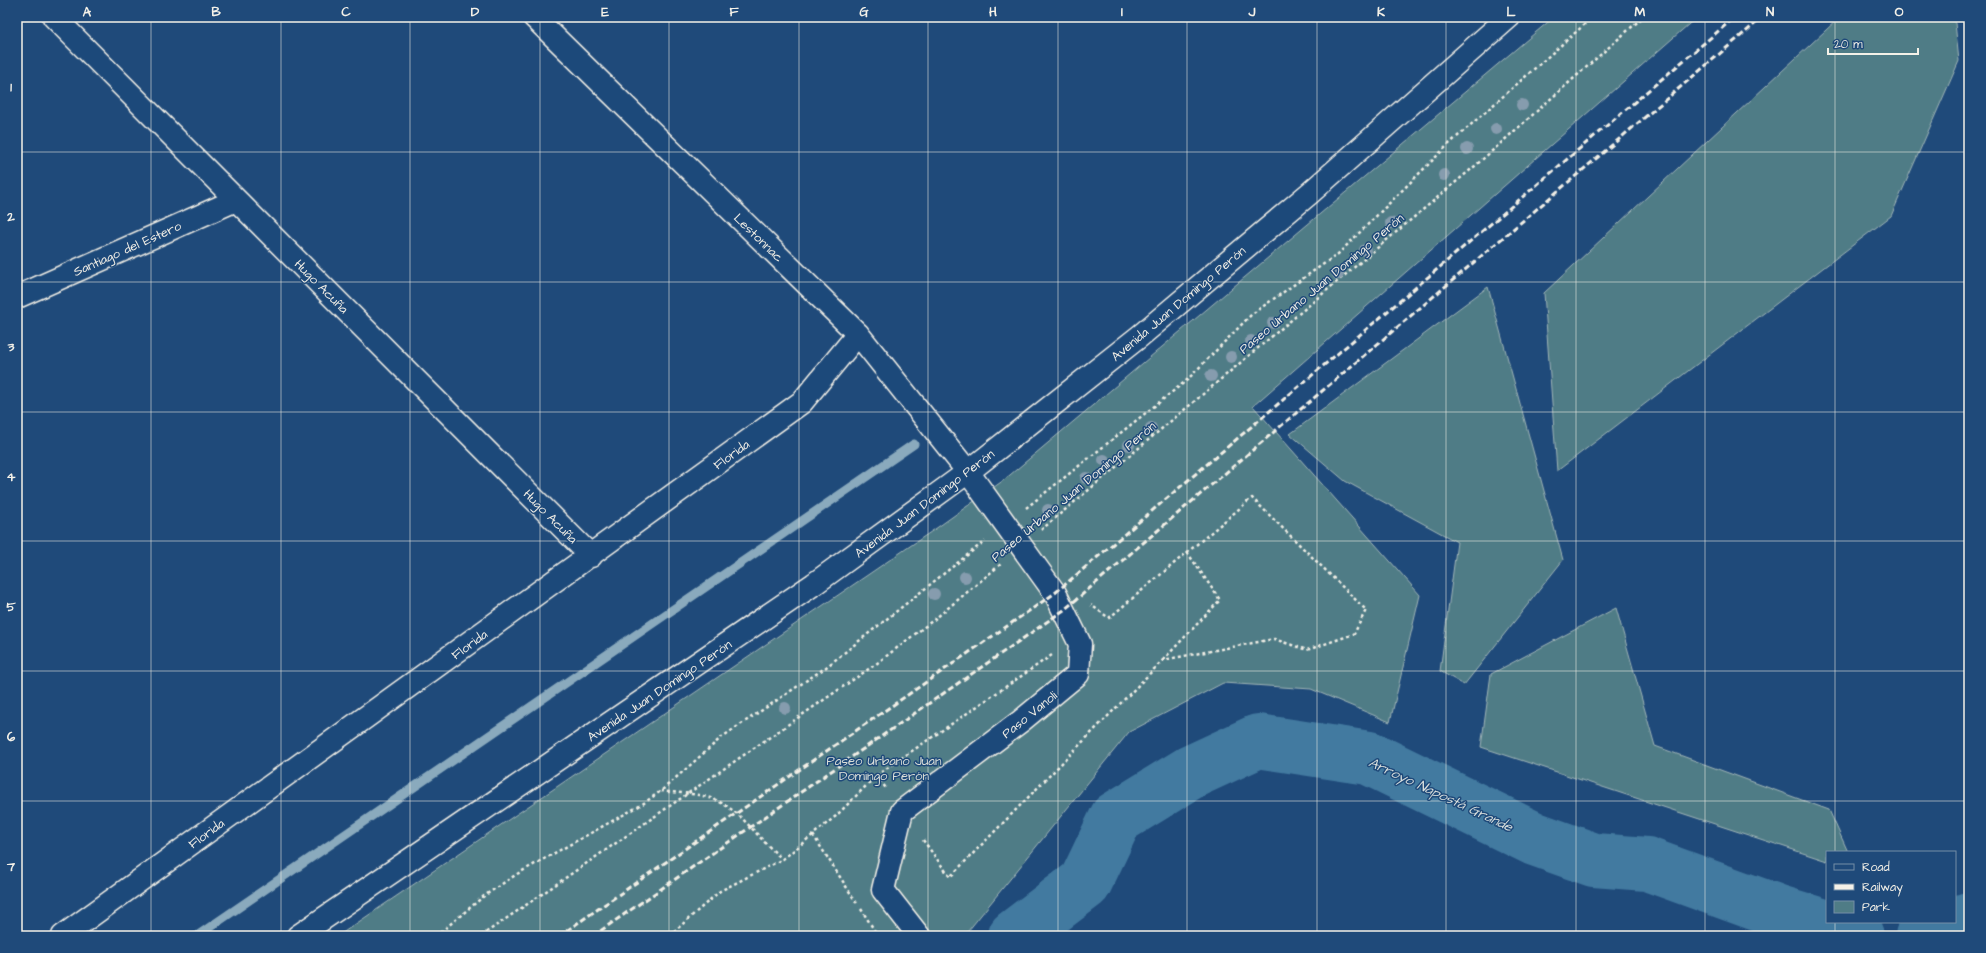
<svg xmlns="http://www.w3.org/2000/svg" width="1986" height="953" font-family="'Architects Daughter',sans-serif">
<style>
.green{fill:#4f7c86;stroke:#a2b6b7}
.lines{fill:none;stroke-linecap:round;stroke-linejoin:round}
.stream{stroke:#8aaabd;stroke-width:9}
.river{stroke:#437aa0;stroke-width:54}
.street-casing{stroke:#f4f1e8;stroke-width:25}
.secondary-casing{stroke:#f4f1e8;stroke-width:25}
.path{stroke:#f4f1e8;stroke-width:2.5;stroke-dasharray:3 3;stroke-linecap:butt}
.street{stroke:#1f4a7a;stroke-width:22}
.secondary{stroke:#1f4a7a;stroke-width:22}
.rail{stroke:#f4f1e8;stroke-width:3;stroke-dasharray:6 3;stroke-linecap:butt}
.tree{fill:#869cae}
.grid{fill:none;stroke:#f4f1e8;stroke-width:1;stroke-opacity:0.55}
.labels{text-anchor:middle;stroke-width:3;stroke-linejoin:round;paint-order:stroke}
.street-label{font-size:13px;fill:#f4f1e8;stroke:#1f4a7a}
.park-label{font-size:13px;fill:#dbdfd9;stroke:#1f4a7a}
.water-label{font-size:14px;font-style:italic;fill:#d9dfdd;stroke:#1f4a7a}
.neatline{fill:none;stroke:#f4f1e8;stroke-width:1.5}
.grid-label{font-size:13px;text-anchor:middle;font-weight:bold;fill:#f4f1e8}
</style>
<rect width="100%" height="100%" fill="#1f4a7a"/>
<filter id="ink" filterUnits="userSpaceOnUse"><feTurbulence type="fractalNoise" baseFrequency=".025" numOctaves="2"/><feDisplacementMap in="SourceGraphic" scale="8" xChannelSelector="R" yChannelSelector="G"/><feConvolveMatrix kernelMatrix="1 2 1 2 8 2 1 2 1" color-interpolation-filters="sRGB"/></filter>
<g filter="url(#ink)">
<path class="green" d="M 1554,17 L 1697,17 L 1253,406 L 1420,595 L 1390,722 L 1311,689 L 1223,683 L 1129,732 L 964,936 L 338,936 L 938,527 L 1004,480 Z
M 1840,17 L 1947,17 L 1955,23 L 1959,61 L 1891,216 L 1557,471 L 1544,293 Z
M 1488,287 L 1563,560 L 1464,685 L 1440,671 L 1457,542 L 1345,481 L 1290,434 Z
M 1616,608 L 1655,746 L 1829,810 L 1848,852 L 1827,852 L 1827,861 L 1481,747 L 1491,674 Z"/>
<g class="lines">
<path class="stream" d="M 197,936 L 914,444"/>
<path class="river" d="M 1015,936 L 1085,883 L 1116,818 L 1191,772 L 1258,741 L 1369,758 L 1535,839 L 1594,860 L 1647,864 L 1779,912 L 1857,936
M 1922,936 L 1969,919"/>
<g class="street-casing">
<path id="street" d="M 54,17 L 591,556
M 534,17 L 858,334 L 968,472 L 1055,593 L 1080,644 L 1078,674 L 1021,721 L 902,811 L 883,890 L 919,936
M 17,297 L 236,200
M 63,936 L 802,402 L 858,334"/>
</g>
<g class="secondary-casing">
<path id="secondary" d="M 298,936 L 814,584 L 968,472 L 1140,336 L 1310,193 L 1509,17"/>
</g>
<path class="path" d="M 1026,508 L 1186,381 L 1252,314 L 1338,254 L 1449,144 L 1593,17
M 1041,530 L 1475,166 L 1643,17
M 1163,660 L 1220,600 L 1187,552
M 877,775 L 887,790
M 661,791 C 677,793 698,793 713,799 C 742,810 759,841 783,859
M 813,835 L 858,905
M 923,840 L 950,877 L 1163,660 L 1274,639 L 1307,650 L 1354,634 L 1366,610 L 1252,498 L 1109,618 L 1091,605
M 861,909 L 878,936
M 436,936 L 484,896 L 517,874 L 641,805 L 661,791 L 722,737 L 825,668 L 985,541
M 481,936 L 876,664 L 936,618 L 1001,564
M 669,936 L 720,891 L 783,859 L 836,816 L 877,775 L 1052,655"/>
<use href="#street" class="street"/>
<use href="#secondary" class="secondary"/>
<path class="rail" d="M 559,936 L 1055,593 L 1735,17
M 593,936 L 1064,610 L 1763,17"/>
</g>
<g class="tree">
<circle cx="1522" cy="105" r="6"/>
<circle cx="1496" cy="129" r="6"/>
<circle cx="1467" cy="149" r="6"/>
<circle cx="1444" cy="175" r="6"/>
<circle cx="1391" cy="223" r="6"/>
<circle cx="1365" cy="250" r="6"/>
<circle cx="1338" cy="274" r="6"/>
<circle cx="1273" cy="323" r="6"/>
<circle cx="1251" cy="341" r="6"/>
<circle cx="1231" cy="357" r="6"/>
<circle cx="1211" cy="376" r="6"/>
<circle cx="1151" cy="428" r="6"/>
<circle cx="1129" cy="445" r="6"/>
<circle cx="1104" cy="460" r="6"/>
<circle cx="1086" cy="478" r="6"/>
<circle cx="1048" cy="510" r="6"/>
<circle cx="965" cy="577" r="6"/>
<circle cx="934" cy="594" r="6"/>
<circle cx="785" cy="708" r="6"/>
</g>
</g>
<path class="grid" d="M 151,17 L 151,936M 281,17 L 281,936M 410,17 L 410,936M 540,17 L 540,936M 669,17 L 669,936M 799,17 L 799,936M 928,17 L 928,936M 1058,17 L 1058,936M 1187,17 L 1187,936M 1317,17 L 1317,936M 1446,17 L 1446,936M 1576,17 L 1576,936M 1705,17 L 1705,936M 1835,17 L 1835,852M 17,152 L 1969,152M 17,282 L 1969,282M 17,412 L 1969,412M 17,541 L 1969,541M 17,671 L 1969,671M 17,801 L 1969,801M 1835,922 L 1835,936"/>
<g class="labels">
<g class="street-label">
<text transform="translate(759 237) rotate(44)" y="5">Lestonnac</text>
<text transform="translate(127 248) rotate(-24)" y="5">Santiago del Estero</text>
<text transform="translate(1321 283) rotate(-40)" y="5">Paseo Urbano Juan Domingo Perón</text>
<text transform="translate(322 286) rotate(45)" y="5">Hugo Acuña</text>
<text transform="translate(1178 303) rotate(-40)" y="5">Avenida Juan Domingo Perón</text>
<text transform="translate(731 454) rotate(-36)" y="5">Florida</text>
<text transform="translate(1073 491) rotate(-40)" y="5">Paseo Urbano Juan Domingo Perón</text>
<text transform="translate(924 503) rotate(-37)" y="5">Avenida Juan Domingo Perón</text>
<text transform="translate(551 516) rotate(45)" y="5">Hugo Acuña</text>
<text transform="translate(469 644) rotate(-36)" y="5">Florida</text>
<text transform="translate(659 690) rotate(-34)" y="5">Avenida Juan Domingo Perón</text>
<text transform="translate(1029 714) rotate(-39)" y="5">Paso Vanoli</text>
<text transform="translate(206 833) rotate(-36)" y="5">Florida</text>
</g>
<g class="park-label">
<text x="884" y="765">Paseo Urbano Juan<tspan x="884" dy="15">Domingo Perón</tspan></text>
</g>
<g class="water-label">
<text transform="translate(1441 794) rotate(25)" y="5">Arroyo Napostá Grande</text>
</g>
</g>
<rect width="1986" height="953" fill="none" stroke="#1f4a7a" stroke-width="44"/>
<rect x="1826" y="851" width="130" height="72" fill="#1f4a7a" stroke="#748da6"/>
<rect x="1834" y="864" width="20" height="6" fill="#1f4a7a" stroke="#748da6"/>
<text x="1862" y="871" font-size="12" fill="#f4f1e8">Road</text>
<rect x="1834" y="884" width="20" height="6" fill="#f4f1e8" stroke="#748da6"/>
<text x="1862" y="891" font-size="12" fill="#f4f1e8">Railway</text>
<rect x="1834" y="901" width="20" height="12" fill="#4f7c86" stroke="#748da6"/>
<text x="1862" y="911" font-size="12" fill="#f4f1e8">Park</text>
<path d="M1828 48v6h90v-6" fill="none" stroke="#f4f1e8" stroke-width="2"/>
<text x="1834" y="48" font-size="12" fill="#f4f1e8" stroke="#1f4a7a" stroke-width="3" paint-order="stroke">20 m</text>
<rect x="22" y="22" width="1942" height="909" class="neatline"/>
<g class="grid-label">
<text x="87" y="16">A</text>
<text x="216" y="16">B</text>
<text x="346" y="16">C</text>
<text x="475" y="16">D</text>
<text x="605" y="16">E</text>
<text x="734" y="16">F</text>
<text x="864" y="16">G</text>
<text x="993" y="16">H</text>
<text x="1122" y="16">I</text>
<text x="1252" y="16">J</text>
<text x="1381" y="16">K</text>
<text x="1511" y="16">L</text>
<text x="1640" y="16">M</text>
<text x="1770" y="16">N</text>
<text x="1899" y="16">O</text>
<text x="11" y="91">1</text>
<text x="11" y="221">2</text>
<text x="11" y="351">3</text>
<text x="11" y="481">4</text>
<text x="11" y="611">5</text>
<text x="11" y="741">6</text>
<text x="11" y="871">7</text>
</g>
</svg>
